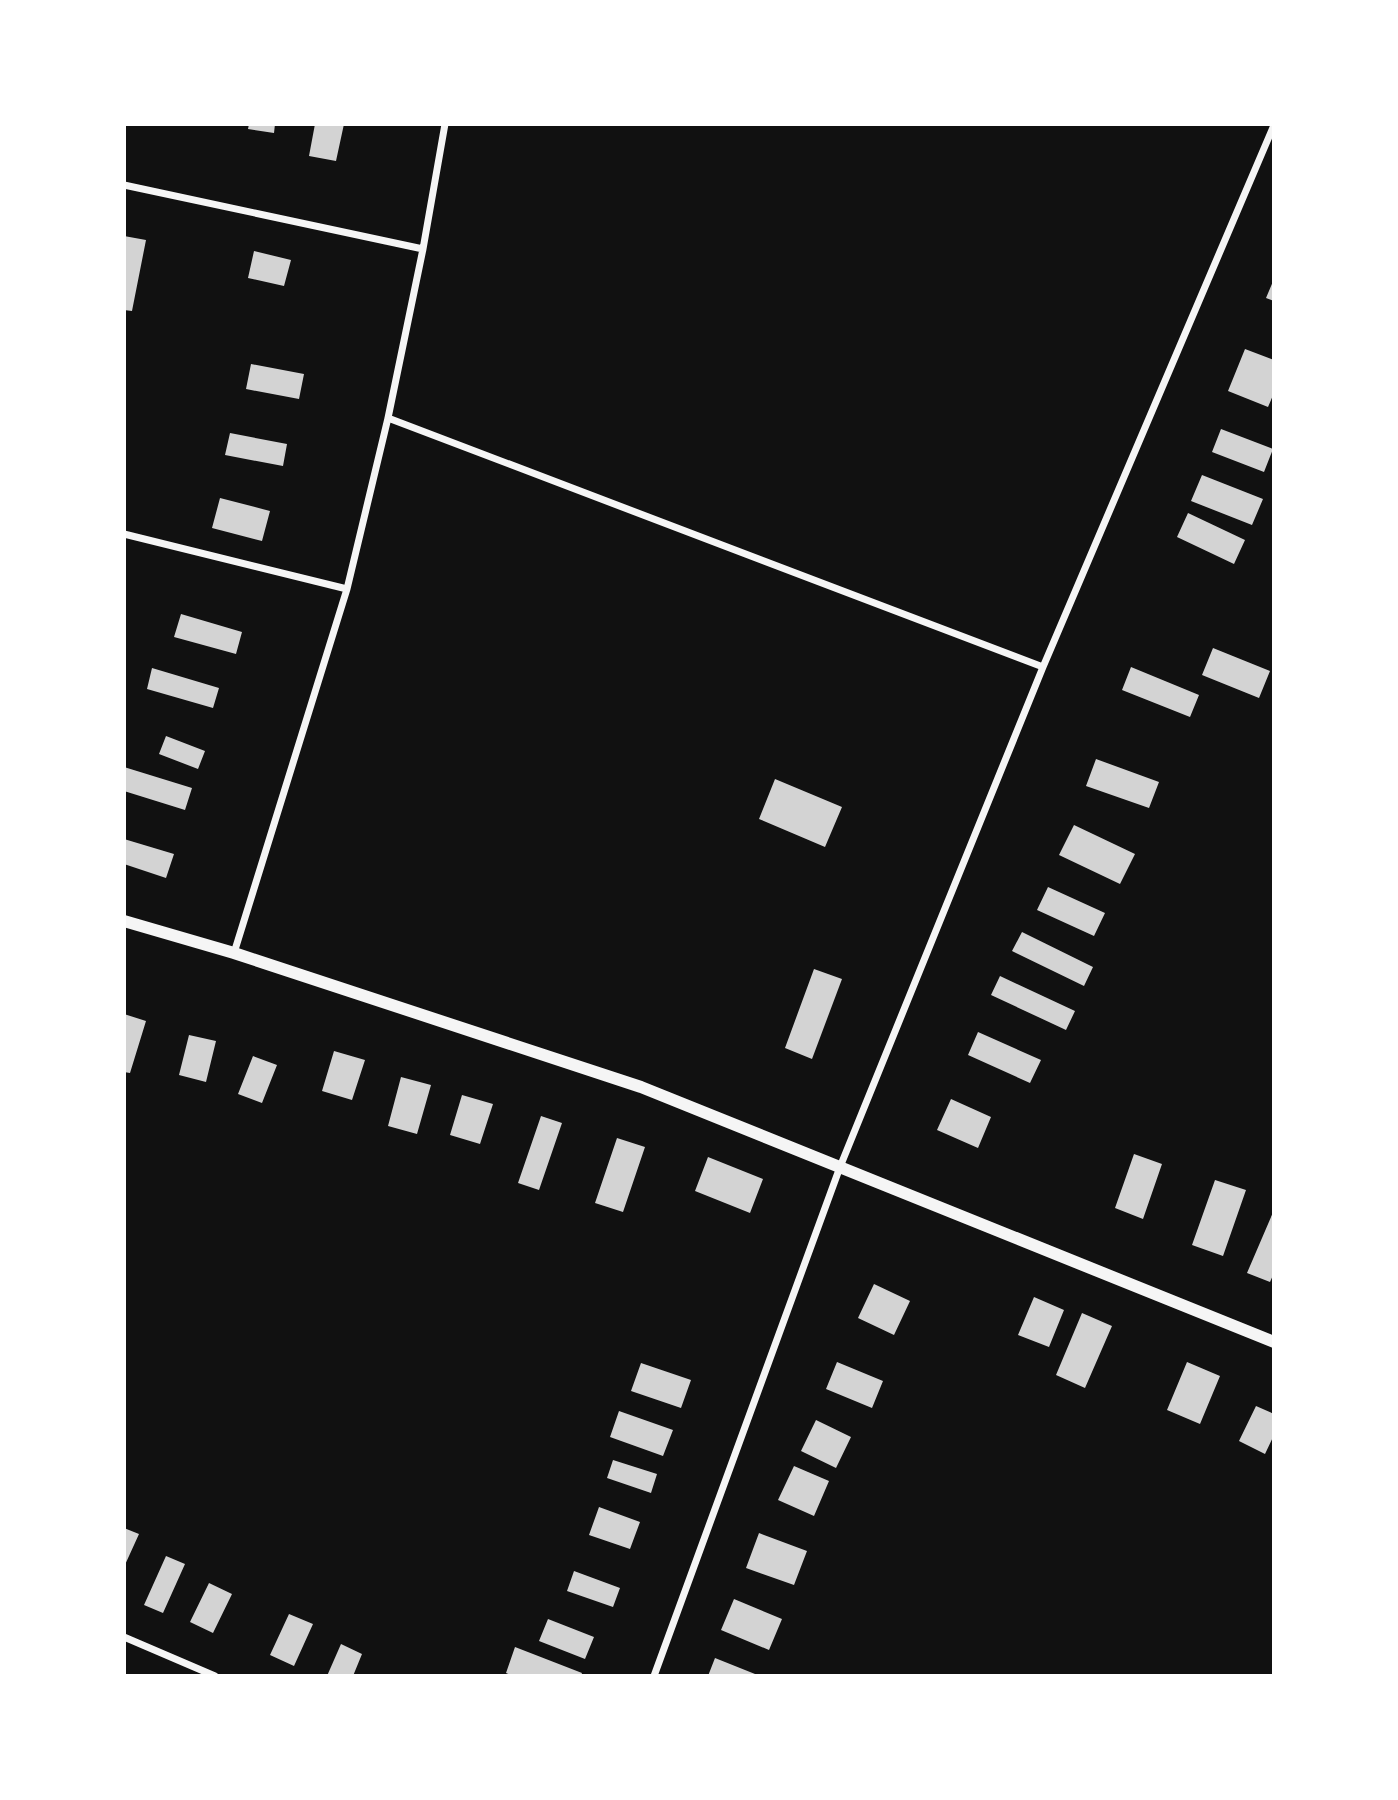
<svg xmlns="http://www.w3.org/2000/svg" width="1398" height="1800" font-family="Georgia,serif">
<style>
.building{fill:#d3d3d3}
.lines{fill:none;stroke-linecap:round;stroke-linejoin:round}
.minor{stroke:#f5f5f5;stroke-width:7}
.tertiary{stroke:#f5f5f5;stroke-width:12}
</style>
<rect width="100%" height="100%" fill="#111"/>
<path class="building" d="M 249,124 L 275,124 L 274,133 L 248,129 Z
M 315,124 L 344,124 L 336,161 L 309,156 Z
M 124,236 L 146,240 L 132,311 L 124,310 Z
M 254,251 L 291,260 L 284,286 L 248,278 Z
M 1274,279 L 1274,301 L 1266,298 Z
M 1245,349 L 1274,360 L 1274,393 L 1268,407 L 1228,391 Z
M 251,364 L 304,374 L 299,399 L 246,389 Z
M 1221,429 L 1273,449 L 1264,472 L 1212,452 Z
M 230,433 L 287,444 L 283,466 L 225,455 Z
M 1202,475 L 1263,499 L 1252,525 L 1191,501 Z
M 220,498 L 270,511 L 262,541 L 212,528 Z
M 1188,513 L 1245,540 L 1234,564 L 1177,537 Z
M 181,614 L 242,632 L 236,654 L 174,637 Z
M 1213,648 L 1270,671 L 1259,698 L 1202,675 Z
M 1131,667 L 1199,695 L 1190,717 L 1122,690 Z
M 152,668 L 219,688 L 213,708 L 147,689 Z
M 166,736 L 205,751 L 198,769 L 159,754 Z
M 1096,759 L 1159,782 L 1149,808 L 1086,786 Z
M 124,767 L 192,788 L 185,810 L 124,791 Z
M 775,779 L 842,807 L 825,847 L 759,819 Z
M 1074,825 L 1135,854 L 1120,884 L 1059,855 Z
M 124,839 L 174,854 L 166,878 L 124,864 Z
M 1048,887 L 1105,913 L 1094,936 L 1037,910 Z
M 1022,932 L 1093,967 L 1084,986 L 1012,951 Z
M 814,969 L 842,979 L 812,1059 L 785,1048 Z
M 1000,976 L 1075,1011 L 1066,1030 L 991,995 Z
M 124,1014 L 146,1021 L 130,1073 L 124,1072 Z
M 978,1032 L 1041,1060 L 1030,1083 L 968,1055 Z
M 189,1035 L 216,1041 L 206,1082 L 179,1075 Z
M 334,1051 L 365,1060 L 352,1100 L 322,1091 Z
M 253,1056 L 277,1065 L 262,1103 L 238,1094 Z
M 401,1077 L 431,1085 L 417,1134 L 388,1126 Z
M 462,1095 L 493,1104 L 480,1144 L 450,1135 Z
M 951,1099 L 991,1117 L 978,1148 L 937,1130 Z
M 541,1116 L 562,1123 L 539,1190 L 518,1183 Z
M 617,1138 L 645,1147 L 623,1212 L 595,1203 Z
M 1134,1154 L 1162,1164 L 1143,1219 L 1115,1208 Z
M 708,1157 L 763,1179 L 750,1213 L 695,1191 Z
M 1215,1180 L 1246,1190 L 1223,1256 L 1192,1245 Z
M 1274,1210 L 1274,1273 L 1270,1282 L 1247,1273 Z
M 874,1284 L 910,1301 L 894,1335 L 858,1318 Z
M 1034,1297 L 1064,1310 L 1049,1347 L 1018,1335 Z
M 1082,1313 L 1112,1326 L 1085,1388 L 1056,1375 Z
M 837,1362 L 883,1381 L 872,1408 L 826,1389 Z
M 1187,1362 L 1220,1376 L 1200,1424 L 1167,1410 Z
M 641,1363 L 691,1380 L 681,1408 L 631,1391 Z
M 1256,1406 L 1274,1414 L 1274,1435 L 1265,1454 L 1239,1441 Z
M 619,1411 L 673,1430 L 663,1456 L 610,1437 Z
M 816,1420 L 851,1437 L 836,1468 L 801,1451 Z
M 613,1460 L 657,1474 L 651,1493 L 607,1478 Z
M 794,1466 L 829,1481 L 814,1516 L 778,1500 Z
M 599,1507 L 640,1522 L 630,1549 L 589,1535 Z
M 124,1528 L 139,1534 L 124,1567 Z
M 759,1533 L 807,1551 L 794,1585 L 746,1568 Z
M 166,1556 L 185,1564 L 163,1613 L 144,1605 Z
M 574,1571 L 620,1588 L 613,1607 L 567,1591 Z
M 209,1583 L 232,1594 L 213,1633 L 190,1622 Z
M 734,1599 L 782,1619 L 769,1650 L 721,1630 Z
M 289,1614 L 313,1624 L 294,1666 L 270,1655 Z
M 548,1619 L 594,1637 L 585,1659 L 539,1641 Z
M 341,1644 L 362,1654 L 353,1676 L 327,1676 Z
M 515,1647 L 582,1673 L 581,1676 L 513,1676 L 506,1673 Z
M 715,1658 L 760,1676 L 708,1676 Z"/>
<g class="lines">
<path class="minor" d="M 124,185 L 423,249
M 388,418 L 1043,667
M 124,534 L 347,589
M 234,953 L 347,589 L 388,418 L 423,249 L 445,124
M 124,1637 L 215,1676
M 654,1676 L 840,1167 L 1043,667 L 1274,125"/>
<path class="tertiary" d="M 124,921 L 234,953 L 641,1087 L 1274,1342"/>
</g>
<rect width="1398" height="1800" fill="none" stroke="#ffffff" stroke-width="252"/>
</svg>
